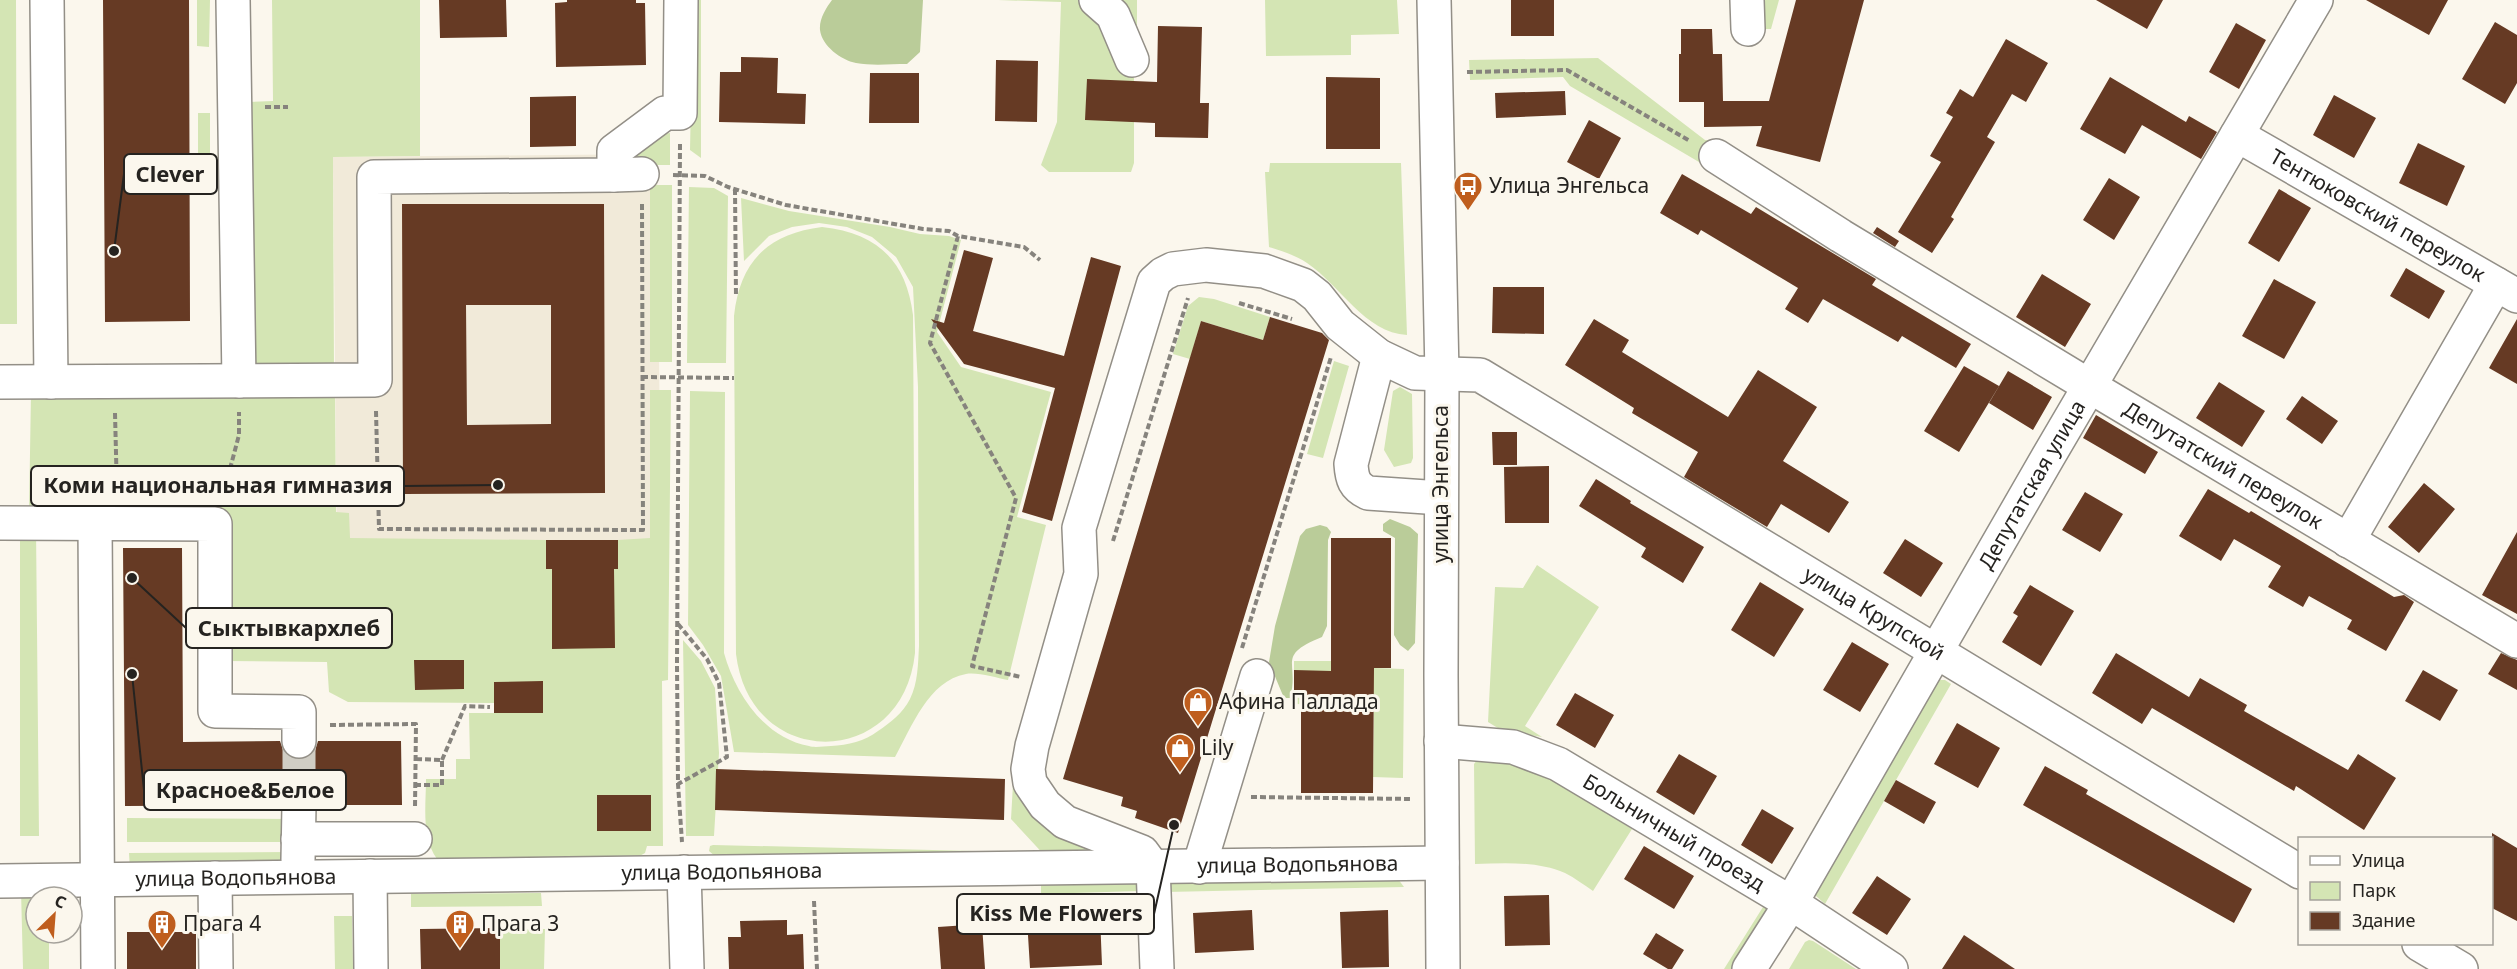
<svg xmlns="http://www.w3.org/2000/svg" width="2517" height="969" font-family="'Noto Sans',sans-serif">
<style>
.built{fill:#f1ead9}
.green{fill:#d4e5b4}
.forest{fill:#bacc99}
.building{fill:#663a24;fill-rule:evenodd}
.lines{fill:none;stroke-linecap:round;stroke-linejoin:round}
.minor-tunnel{stroke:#d0cdc4;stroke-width:33;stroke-dasharray:33 16;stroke-linecap:butt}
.minor-casing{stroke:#938f87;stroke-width:36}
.path{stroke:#86837d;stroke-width:4;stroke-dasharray:6 3;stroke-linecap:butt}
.minor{stroke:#fff;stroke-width:33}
.labels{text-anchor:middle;stroke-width:6;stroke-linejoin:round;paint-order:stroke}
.poi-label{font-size:21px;fill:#252320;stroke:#fbf7ed;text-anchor:start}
.street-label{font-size:21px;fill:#252320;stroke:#fbf7ed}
.leader{fill:none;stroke:#252320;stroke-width:2}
.callout-dot{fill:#252320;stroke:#fbf7ed;stroke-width:2}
.callout{fill:#fbf7ed;stroke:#252320;stroke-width:2}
.callout-label{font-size:22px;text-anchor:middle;font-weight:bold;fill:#252320}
</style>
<rect width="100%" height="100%" fill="#fbf7ed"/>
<path class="built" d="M 657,154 L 662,658 L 338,661 L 333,157 Z"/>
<path class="green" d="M 0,0 L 16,0 L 17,324 L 0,324 Z
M 197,0 L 210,0 L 209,47 L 197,46 Z
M 272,0 L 420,0 L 420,156 L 333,157 L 334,371 L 250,372 L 247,102 L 273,101 Z
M 693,0 L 701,0 L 701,158 L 690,150 Z
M 998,0 L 1080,0 L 1104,20 L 1134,77 L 1134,163 L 1131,172 L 1049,172 L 1041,165 L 1057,122 L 1061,2 Z
M 1111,0 L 1137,0 L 1137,26 Z
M 1265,0 L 1397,0 L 1399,34 L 1351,35 L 1351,55 L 1266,56 Z
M 1759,0 L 1779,0 L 1771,29 L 1758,29 Z
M 1598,58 L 1705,140 L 1719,141 L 1704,165 L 1570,86 L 1563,77 L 1470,80 L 1469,60 Z
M 198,113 L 210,113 L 210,159 L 198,160 Z
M 670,133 L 670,165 L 634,165 L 625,152 L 651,135 Z
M 1270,163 L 1401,163 L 1407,335 C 1365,333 1340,285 1307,263 C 1295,255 1282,251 1269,247 L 1265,172 L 1269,172 Z
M 650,185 L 672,185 L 672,362 L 650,362 Z
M 689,187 L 714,188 L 728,196 L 726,363 L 687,363 Z
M 741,198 L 789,211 L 890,227 L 920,234 L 949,236 L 961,240 L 937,332 L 961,367 L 1051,392 L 1017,517 L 1046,525 L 1008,680 C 996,678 978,672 966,674 C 928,681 912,727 895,757 L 734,752 L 721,676 L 703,645 L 688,625 L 690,391 L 725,392 L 724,653 C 735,693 764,738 809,746 C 815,748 824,746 831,746 C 848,745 865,741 878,731 C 890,723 903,713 910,699 C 918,683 918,664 919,646 L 918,387 L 913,287 L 896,257 L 872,237 L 847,227 L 819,223 L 792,227 L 769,236 L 744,261 Z
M 822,227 C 877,233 906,260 913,315 L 915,653 C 903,770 750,772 736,654 L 734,316 C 740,261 768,234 822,227 Z
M 1199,297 L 1214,299 L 1270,317 L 1263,340 L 1201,321 L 1190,359 L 1173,354 L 1188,306 Z
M 1334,361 L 1349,366 L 1323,458 L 1307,454 Z
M 1400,387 L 1412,394 L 1413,458 L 1411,463 L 1394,467 L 1384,450 L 1393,391 Z
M 650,390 L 671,390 L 668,680 L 662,681 L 663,846 L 647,846 L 645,853 L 636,858 L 437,859 C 421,836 426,806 426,779 L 456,779 L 456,759 L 470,759 L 469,713 L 543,713 L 543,682 L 494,682 L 494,703 L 348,702 L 329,692 L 327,662 L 226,661 L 226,513 L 29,513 L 31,393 L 335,393 L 336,512 L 349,513 L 350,538 L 546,540 L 546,569 L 552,569 L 591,648 L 614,648 L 614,569 L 618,569 L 618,540 L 650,538 Z
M 20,527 L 36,528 L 39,836 L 20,836 Z
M 1537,565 L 1599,607 L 1525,726 L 1542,737 L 1501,730 L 1488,722 L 1495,587 L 1523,588 Z
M 683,640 L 701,661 L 715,688 L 719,753 L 714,836 L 686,836 Z
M 1294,661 L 1375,661 L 1375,668 L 1404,669 L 1403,778 L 1373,777 L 1374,705 L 1293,704 L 1294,695 L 1334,696 L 1294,670 Z
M 1939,680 L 1945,680 L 1951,684 L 1825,904 L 1816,896 L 1816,892 L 1935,682 Z
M 1483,758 L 1518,764 L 1543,773 L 1632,829 L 1593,891 C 1584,885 1575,878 1565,873 C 1537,861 1505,863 1475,864 L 1474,764 L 1477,760 Z
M 1021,782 L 1123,854 L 1048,859 L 1011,819 L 1013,784 Z
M 127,818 L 292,819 L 292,842 L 127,842 Z
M 713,845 L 1023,852 L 716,857 L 709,851 L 710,846 Z
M 292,852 L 292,869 L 130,870 L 129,853 Z
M 1398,879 L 1404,887 L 1166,892 L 1167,881 Z
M 1139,881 L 1139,891 L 1041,894 L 1041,883 Z
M 21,890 L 49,890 L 49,897 L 36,897 L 36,933 L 49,933 L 49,969 L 23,969 Z
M 541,893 L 542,906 L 411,907 L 411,894 Z
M 1763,907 L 1768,909 L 1740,969 L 1724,969 Z
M 334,916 L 352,916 L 353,969 L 335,969 Z
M 545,929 L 544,969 L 500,969 L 500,930 Z
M 1809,940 L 1813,941 L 1856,969 L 1789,969 L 1805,942 Z"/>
<path class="forest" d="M 832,0 L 923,0 L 920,52 L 907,64 C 891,64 872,66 856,63 C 841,60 822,46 820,30 C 819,19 826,8 832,0 Z
M 1390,519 L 1410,527 L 1418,534 L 1415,643 L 1408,651 L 1400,645 L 1394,635 L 1395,538 L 1383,531 L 1383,524 Z
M 1320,525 L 1327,527 L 1331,532 L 1328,540 L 1327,626 L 1322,637 C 1275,656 1300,662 1290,698 L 1284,698 L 1269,662 L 1275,626 L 1300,536 L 1306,529 Z"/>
<path class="building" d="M 103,0 L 189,0 L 190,321 L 105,322 Z
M 439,0 L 506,0 L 507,37 L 440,38 Z
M 567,0 L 636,0 L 636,3 L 645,3 L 646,65 L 556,67 L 555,3 L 567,2 Z
M 1511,0 L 1554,0 L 1554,36 L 1511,36 Z
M 1796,0 L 1864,0 L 1820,162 L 1756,146 L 1762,126 L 1704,127 L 1704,102 L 1679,102 L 1679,54 L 1681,54 L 1681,29 L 1712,29 L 1713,54 L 1722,54 L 1723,101 L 1769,101 Z
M 2096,0 L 2163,0 L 2147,29 Z
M 2366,0 L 2448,0 L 2429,35 Z
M 2495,22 L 2517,35 L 2517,83 L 2505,104 L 2462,79 Z
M 2236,23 L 2266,40 L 2239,89 L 2209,72 Z
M 1158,26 L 1202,27 L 1200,103 L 1209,103 L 1208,138 L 1155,137 L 1155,123 L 1085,120 L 1087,79 L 1157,82 Z
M 2006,39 L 2048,63 L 2026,102 L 2012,94 L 1987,137 L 1995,142 L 1951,217 L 1954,219 L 1932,253 L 1898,232 L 1941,162 L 1930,156 L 1953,117 L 1946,113 L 1960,89 L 1973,97 Z
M 741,57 L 778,58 L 777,93 L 806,94 L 805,124 L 719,122 L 720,72 L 741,72 Z
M 996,60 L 1038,61 L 1037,122 L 995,121 Z
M 870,73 L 919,73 L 919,123 L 869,123 Z
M 1326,77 L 1380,78 L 1380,149 L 1326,149 Z
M 2110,77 L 2186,122 L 2189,116 L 2217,132 L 2201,159 L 2142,125 L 2125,154 L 2080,129 Z
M 1565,91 L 1566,115 L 1496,118 L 1495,93 Z
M 2334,95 L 2376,118 L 2354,158 L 2313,135 Z
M 576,96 L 576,146 L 530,147 L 530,97 Z
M 1589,120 L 1621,138 L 1599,179 L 1567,162 Z
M 2418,143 L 2465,166 L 2447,206 L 2399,183 Z
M 1682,174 L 1751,214 L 1756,207 L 1876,279 L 1872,285 L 1971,344 L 1956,368 L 1902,336 L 1898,342 L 1823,299 L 1808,323 L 1785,309 L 1798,288 L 1701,230 L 1698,235 L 1660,213 Z
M 2109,178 L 2140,197 L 2114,240 L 2083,220 Z
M 2279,189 L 2311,208 L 2279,262 L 2248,243 Z
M 402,204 L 604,204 L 605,493 L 403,494 ZM 466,305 L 551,305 L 551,424 L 467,425 Z
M 1877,227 L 1899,241 L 1895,247 L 1873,233 Z
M 964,250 L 993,258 L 973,331 L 1064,356 L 1091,257 L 1121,266 L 1052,521 L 1022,512 L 1055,388 L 964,364 L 931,319 L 944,323 Z
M 2406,268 L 2445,291 L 2429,319 L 2390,296 Z
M 2042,274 L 2091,304 L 2065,347 L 2016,317 Z
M 2274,279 L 2316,302 L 2284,359 L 2242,336 Z
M 1493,287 L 1544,287 L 1544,334 L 1492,333 Z
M 1270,317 L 1322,333 L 1329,340 L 1178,833 L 1135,818 L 1137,811 L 1121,806 L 1123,797 L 1063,779 L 1201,321 L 1263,340 Z
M 1594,319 L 1629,340 L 1622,352 L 1728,417 L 1758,370 L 1817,407 L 1783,461 L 1849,502 L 1829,533 L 1781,504 L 1767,527 L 1684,477 L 1698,452 L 1632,413 L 1634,408 L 1565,365 Z
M 2517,319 L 2517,384 L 2489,368 Z
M 1964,366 L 1999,386 L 1959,452 L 1924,431 Z
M 2008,371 L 2052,397 L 2033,430 L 1989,403 Z
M 2219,382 L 2265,411 L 2242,447 L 2196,418 Z
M 2302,396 L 2338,421 L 2322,444 L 2286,419 Z
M 2096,415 L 2158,452 L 2145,474 L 2083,438 Z
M 1492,432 L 1517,432 L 1517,465 L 1493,465 Z
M 1549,466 L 1549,523 L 1505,523 L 1504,467 Z
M 1596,479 L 1631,501 L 1630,503 L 1704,547 L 1683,583 L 1641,557 L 1646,548 L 1579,506 Z
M 2424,483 L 2455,509 L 2419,553 L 2388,527 Z
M 2208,489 L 2249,513 L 2251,511 L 2394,597 L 2404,595 L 2414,602 L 2386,651 L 2347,629 L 2352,620 L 2309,596 L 2303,607 L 2268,587 L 2281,566 L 2234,539 L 2221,561 L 2179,536 Z
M 2085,492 L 2123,514 L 2100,552 L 2062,530 Z
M 2517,532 L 2517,614 L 2482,595 Z
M 1331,538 L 1391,538 L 1391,668 L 1374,668 L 1373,793 L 1301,793 L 1301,695 L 1294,695 L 1294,670 L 1331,671 Z
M 1905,539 L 1943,563 L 1921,597 L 1883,573 Z
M 546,540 L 618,540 L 618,569 L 614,569 L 615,648 L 552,649 L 552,569 L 546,569 Z
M 123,548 L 182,548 L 183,742 L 280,741 L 283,750 L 289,757 L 300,760 L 308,757 L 315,751 L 318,741 L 401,741 L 402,805 L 318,805 L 315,795 L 309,789 L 299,786 L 289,789 L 283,795 L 280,805 L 125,806 Z
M 1760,582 L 1804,609 L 1774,657 L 1731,630 Z
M 2030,585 L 2074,611 L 2041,666 L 2002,642 L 2018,616 L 2013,613 Z
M 1852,642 L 1889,664 L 1860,712 L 1823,690 Z
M 2116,653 L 2189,697 L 2200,678 L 2247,705 L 2244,711 L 2348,770 L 2358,754 L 2396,778 L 2364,830 L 2296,786 L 2294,791 L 2152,708 L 2142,724 L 2092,693 Z
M 2501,653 L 2517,660 L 2517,690 L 2488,674 Z
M 414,660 L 464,660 L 464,689 L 415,690 Z
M 2423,670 L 2458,690 L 2440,721 L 2405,701 Z
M 543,681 L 543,713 L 494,713 L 494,682 Z
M 1575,693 L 1614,715 L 1595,748 L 1556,725 Z
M 1957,723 L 2000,748 L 1978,788 L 1934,764 Z
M 1679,754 L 1717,776 L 1694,815 L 1656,792 Z
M 2045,766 L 2088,790 L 2086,794 L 2252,889 L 2234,923 L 2023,805 Z
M 716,769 L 1005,779 L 1004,820 L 715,810 Z
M 1896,780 L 1936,802 L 1924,824 L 1884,801 Z
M 597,795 L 651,795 L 651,831 L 597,831 Z
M 1762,809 L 1794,828 L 1772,864 L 1741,845 Z
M 2492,833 L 2517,848 L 2517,921 L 2492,908 Z
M 1644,846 L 1694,876 L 1674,909 L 1624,879 Z
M 1877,876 L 1911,899 L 1887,935 L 1852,913 Z
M 1549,895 L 1550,945 L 1505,946 L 1504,896 Z
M 1252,910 L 1254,950 L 1195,953 L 1193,913 Z
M 1388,910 L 1389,967 L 1342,968 L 1340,912 Z
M 1100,916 L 1102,965 L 1030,968 L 1027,919 Z
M 787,920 L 787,935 L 803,934 L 804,969 L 729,969 L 728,937 L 741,937 L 740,921 Z
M 982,924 L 985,969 L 941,969 L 938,927 Z
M 500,928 L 500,969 L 421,969 L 420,929 Z
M 127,932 L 196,932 L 196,969 L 127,969 Z
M 1656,933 L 1684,950 L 1672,969 L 1668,969 L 1643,954 Z
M 1964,935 L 2015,969 L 1942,969 Z"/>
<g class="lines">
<path class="minor-tunnel" d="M 299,741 L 299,805"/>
<g class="minor-casing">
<g id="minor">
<path d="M 47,0 L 51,382"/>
<path d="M 233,0 L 239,381"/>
<path d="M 1096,0 L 1113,15 L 1132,60"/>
<path d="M 1434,0 L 1442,374 L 1441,675 L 1443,969"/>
<path d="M 1747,0 L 1748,29"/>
<path id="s1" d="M 2237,135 L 2517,296"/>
<path id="s2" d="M 1716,156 L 1841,236 L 2091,387 L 2517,641"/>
<path d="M 614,175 L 642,174"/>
<path d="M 1379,356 L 1351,464 C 1352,479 1354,486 1368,493 L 1441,498"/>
<path d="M 0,382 L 375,380 L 374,177 L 614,175 L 614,151 L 665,113 L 680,113 L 681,0"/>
<path d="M 0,523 L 215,524 L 215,711 L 299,712 L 299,741"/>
<path d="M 95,523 L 98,969"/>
<path d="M 2348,541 L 2496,284"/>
<path id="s3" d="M 1441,741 L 1513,747 L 1558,764 L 1791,903 L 1891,969"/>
<path d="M 298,839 L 415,839"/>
<path d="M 298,860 L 299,805"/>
<path d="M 1199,867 L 1257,676"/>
<path d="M 684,872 L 687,969"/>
<path d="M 370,876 L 371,969"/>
<path d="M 215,878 L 216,969"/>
<path id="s4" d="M 0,881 L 1442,863"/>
<path d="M 2419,944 L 2461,969"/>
<path id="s5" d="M 1157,969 L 1153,867 L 1142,852 L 1065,822 L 1045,805 L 1030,783 L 1028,769 L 1032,746 L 1081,574 L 1079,528 L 1154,282 L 1163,274 L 1173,269 L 1206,265 L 1264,271 L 1303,285 L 1317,296 L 1340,325 L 1379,356 L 1415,373 L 1480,375 L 2300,872"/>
<path id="s6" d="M 1749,969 L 1791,903 L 2048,457 L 2316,0"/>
</g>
</g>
<path class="path" d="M 1467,72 L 1567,70 L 1690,141
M 265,107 L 288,107
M 680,144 L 677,665 L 678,784 L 682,842
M 673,175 L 705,176 L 728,187 L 786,205 L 923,229 L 949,231 L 958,236 L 1024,247 L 1040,260
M 735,189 L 736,297
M 958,236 L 930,343 L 1016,498 L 972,666 L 1021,677
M 1239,303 L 1292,319
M 642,377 L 734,378
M 376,411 L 379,529 L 643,530 L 642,204
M 115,413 L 117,493
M 223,495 L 239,435 L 239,412
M 1113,541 L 1188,298
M 678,624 L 707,659 L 719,683 L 727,757 L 678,784
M 1242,648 L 1331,357
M 330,725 L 416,724 L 415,808
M 442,760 L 465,706 L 490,707
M 415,785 L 442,785 L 442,760 L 416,759
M 1251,797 L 1412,799
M 814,901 L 817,969"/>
<use href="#minor" class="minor"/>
</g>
<defs>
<g id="bus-pin" transform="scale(1.5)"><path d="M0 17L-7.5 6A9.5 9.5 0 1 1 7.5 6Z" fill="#bf5e1e" stroke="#fbf7ed"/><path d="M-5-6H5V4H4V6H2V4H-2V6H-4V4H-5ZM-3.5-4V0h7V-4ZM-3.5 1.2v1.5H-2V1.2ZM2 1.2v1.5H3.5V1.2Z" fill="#fff"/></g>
<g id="shop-pin" transform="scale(1.5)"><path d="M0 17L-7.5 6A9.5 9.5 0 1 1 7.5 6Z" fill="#bf5e1e" stroke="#fbf7ed"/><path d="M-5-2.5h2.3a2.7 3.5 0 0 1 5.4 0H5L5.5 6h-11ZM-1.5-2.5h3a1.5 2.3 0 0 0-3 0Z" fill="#fff"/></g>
<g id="building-pin" transform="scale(1.5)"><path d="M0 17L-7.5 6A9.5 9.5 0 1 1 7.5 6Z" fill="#bf5e1e" stroke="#fbf7ed"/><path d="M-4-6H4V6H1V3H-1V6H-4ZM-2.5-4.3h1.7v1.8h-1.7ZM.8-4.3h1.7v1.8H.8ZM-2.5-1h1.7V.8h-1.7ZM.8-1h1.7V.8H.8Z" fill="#fff"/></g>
</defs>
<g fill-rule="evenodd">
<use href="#bus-pin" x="1468" y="186"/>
<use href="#shop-pin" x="1198" y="702"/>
<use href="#shop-pin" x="1180" y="748"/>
<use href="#building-pin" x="162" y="924"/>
<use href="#building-pin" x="460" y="924"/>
</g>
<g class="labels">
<g class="poi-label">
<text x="1489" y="193">Улица Энгельса</text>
<text x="1219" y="709">Афина Паллада</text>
<text x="1201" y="755">Lily</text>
<text x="183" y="931">Прага 4</text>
<text x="481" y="931">Прага 3</text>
</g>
<g class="street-label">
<text dy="7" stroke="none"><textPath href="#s1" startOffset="162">Тентюковский переулок</textPath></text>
<text dy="7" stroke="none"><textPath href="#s2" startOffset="594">Депутатский переулок</textPath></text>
<text transform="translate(1441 484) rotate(-90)" y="7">улица Энгельса</text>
<text dy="7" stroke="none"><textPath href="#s6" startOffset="561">Депутатская улица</textPath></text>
<text dy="7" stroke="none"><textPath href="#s5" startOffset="1602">улица Крупской</textPath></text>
<text dy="7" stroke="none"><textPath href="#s3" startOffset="255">Больничный проезд</textPath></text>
<text dy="7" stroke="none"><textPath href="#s4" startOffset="1298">улица Водопьянова</textPath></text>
<text dy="7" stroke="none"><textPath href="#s4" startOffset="722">улица Водопьянова</textPath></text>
<text dy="7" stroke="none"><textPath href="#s4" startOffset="236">улица Водопьянова</textPath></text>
</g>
</g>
<path class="leader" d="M114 251L124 174M498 485L404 486M132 578L186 628M132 674L144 790M1174 825L1154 914"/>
<g class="callout-dot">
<circle cx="114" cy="251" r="6"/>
<circle cx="498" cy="485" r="6"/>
<circle cx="132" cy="578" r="6"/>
<circle cx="132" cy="674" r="6"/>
<circle cx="1174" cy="825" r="6"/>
</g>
<g class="callout">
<rect x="124" y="154" width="93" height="40" rx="6"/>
<rect x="31" y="466" width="373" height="40" rx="6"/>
<rect x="186" y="608" width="206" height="40" rx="6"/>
<rect x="144" y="770" width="202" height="40" rx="6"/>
<rect x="957" y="894" width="197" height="40" rx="6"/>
</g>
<g class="callout-label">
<text x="170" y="182">Clever</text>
<text x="218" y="493">Коми национальная гимназия</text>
<text x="289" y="636">Сыктывкархлеб</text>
<text x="245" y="798">Красное&amp;Белое</text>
<text x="1056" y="921">Kiss Me Flowers</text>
</g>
<rect x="2298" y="837" width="195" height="108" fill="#fbf7ed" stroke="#a5a29b" stroke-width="1.5"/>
<rect x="2310" y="856" width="30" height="9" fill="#ffffff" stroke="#a5a29b" stroke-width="1.5"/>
<text x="2352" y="867" font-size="18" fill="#252320">Улица</text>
<rect x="2310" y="882" width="30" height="18" fill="#d4e5b4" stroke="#a5a29b" stroke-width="1.5"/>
<text x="2352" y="897" font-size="18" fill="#252320">Парк</text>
<rect x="2310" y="912" width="30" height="18" fill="#663a24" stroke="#a5a29b" stroke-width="1.5"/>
<text x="2352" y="927" font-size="18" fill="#252320">Здание</text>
<g transform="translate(54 915) rotate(25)"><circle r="28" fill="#fbf7ed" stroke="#a5a29b" stroke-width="1.5"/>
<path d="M0-4.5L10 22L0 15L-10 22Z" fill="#bf5e1e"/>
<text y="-9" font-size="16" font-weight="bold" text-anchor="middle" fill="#252320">С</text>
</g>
</svg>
